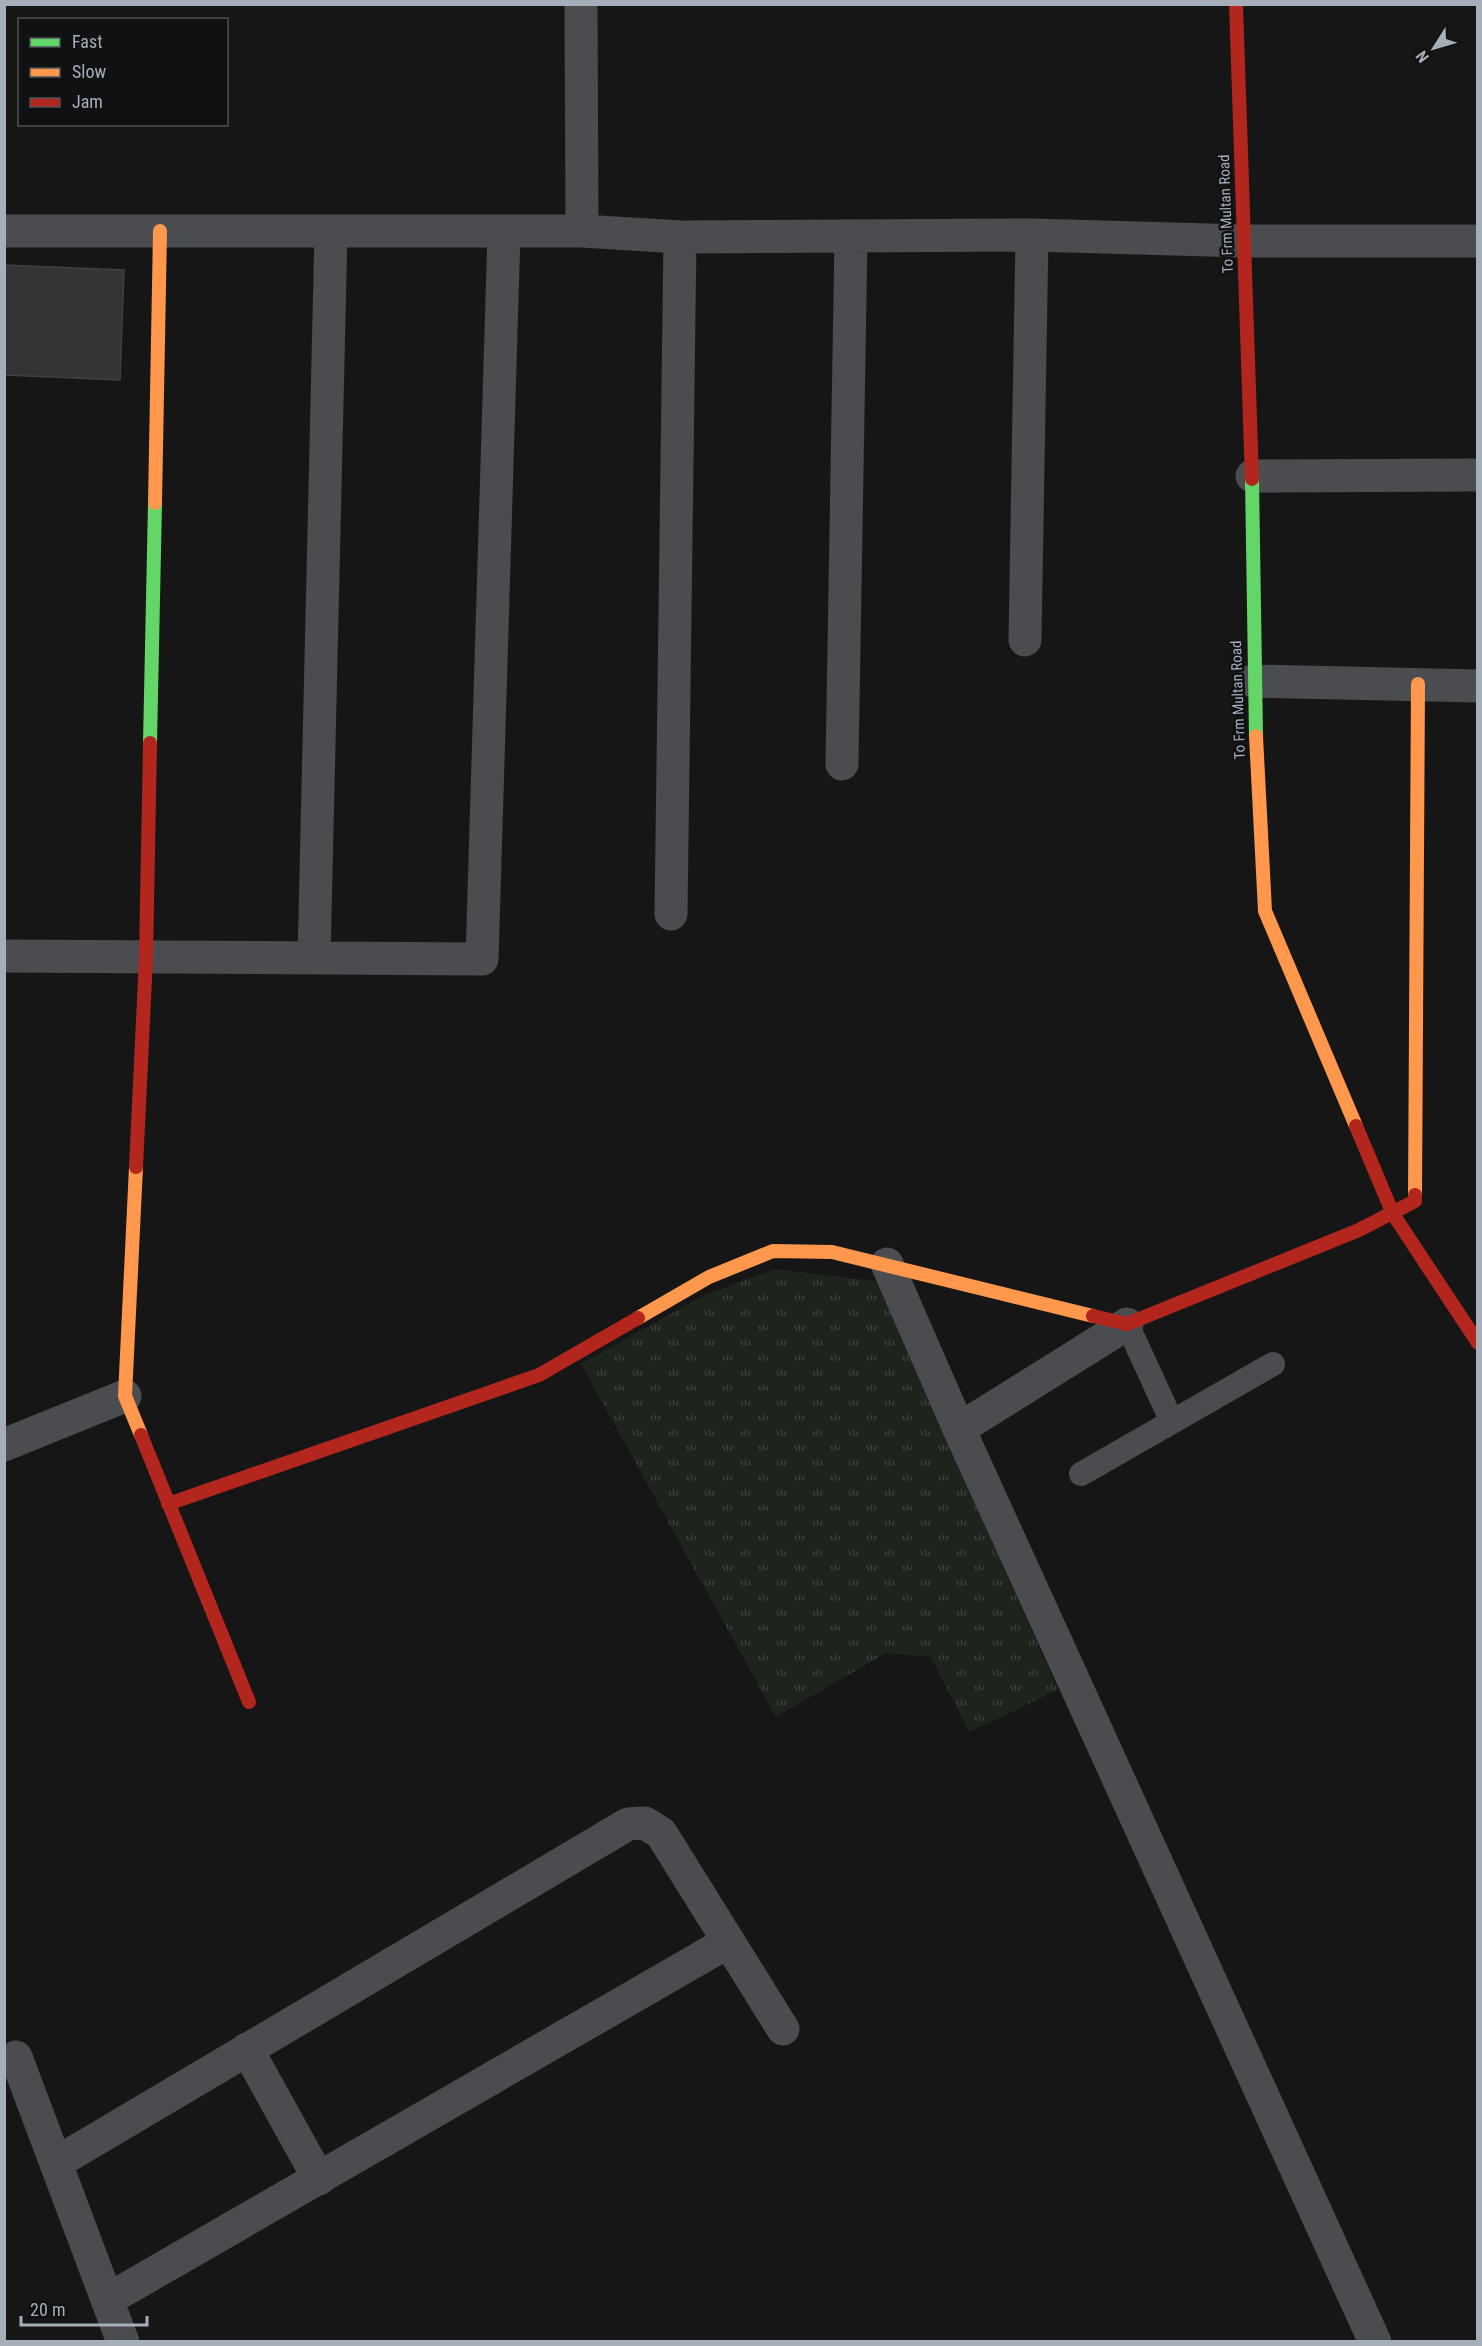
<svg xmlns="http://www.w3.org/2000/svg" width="1482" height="2346" font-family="'Roboto Condensed',sans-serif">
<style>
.grass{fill:url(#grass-tufts)}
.building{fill:#343436;stroke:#3f4043;stroke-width:1.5}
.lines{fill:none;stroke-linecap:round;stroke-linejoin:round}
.lane{stroke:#4a4c50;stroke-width:24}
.street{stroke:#4a4c50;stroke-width:33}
.fast{stroke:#63d668;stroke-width:14}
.slow{stroke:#ff974d;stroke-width:14}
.jam{stroke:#b3261e;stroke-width:14}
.labels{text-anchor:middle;stroke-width:5;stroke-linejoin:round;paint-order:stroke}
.street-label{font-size:15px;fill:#a6aeb9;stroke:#101113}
</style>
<defs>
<pattern id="grass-tufts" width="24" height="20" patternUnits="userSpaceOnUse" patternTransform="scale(1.5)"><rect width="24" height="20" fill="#1c241c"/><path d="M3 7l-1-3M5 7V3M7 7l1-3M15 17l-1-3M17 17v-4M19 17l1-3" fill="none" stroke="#3a413b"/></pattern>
</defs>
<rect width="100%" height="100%" fill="#161617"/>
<path class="grass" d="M 775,1269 L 876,1281 L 1058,1690 L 969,1732 L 931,1657 L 886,1653 L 776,1717 L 581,1364 L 704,1295 Z"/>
<path class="building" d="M 4,265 L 124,270 L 120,380 L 4,375 Z"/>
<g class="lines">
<path class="lane" d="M 1127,1324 L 1172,1422
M 1081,1474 L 1273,1364"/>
<path class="street" d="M 581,4 L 582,231
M 4,231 L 582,231 L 680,237 L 1032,235 L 1244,241 L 1478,241
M 1252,476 L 1478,475
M 1025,640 L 1032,235
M 1253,681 L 1478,686
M 842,764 L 851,238
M 671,914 L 680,237
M 4,956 L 482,959 L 504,233
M 314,958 L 331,232
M 887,1264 L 959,1429 L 1375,2342
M 959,1429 L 1127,1324
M 4,1445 L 125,1396
M 247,2049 L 319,2179
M 16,2057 L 123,2342
M 56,2163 L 628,1824 L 645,1823 L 661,1833 L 783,2029
M 107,2300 L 728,1942"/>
<path class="fast" d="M 1252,479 L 1256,736
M 150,743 L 155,503"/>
<path class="slow" d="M 155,503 L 160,231
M 1256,736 L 1265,911 L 1356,1126
M 136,1167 L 125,1396 L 141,1435
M 1415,1195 L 1418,684
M 638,1318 L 709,1277 L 773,1251 L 832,1252 L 1093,1316"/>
<path class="jam" d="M 1236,4 L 1252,479
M 1356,1126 L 1393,1214 L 1478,1343
M 136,1167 L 146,958 L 150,743
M 1093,1316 L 1127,1324 L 1359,1230 L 1415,1201 L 1415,1195
M 141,1435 L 249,1702
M 168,1504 L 539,1375 L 638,1318"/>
</g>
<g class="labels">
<g class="street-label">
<text transform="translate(1226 214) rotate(-92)" y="5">To Frm Multan Road</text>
<text transform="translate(1238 700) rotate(-92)" y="5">To Frm Multan Road</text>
</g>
</g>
<rect width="1482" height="2346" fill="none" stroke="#a6aeb9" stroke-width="12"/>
<rect x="18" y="18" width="210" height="108" fill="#101113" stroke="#4c5055" stroke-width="1.5"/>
<rect x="30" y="38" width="30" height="9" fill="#63d668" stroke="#4c5055" stroke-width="1.5"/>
<text x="72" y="48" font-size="18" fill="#a6aeb9">Fast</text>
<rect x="30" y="68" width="30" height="9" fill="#ff974d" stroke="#4c5055" stroke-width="1.5"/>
<text x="72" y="78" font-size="18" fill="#a6aeb9">Slow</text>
<rect x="30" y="98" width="30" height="9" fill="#b3261e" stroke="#4c5055" stroke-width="1.5"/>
<text x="72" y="108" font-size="18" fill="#a6aeb9">Jam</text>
<g transform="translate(1434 48) rotate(233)" stroke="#101113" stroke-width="4.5" paint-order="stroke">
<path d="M0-4.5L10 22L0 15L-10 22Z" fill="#a6aeb9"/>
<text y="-9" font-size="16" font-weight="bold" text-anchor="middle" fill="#a6aeb9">N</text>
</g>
<path d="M21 2316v9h126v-9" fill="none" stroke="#a6aeb9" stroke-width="3"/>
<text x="30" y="2316" font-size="18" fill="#a6aeb9" stroke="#101113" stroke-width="4.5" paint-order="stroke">20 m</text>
</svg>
